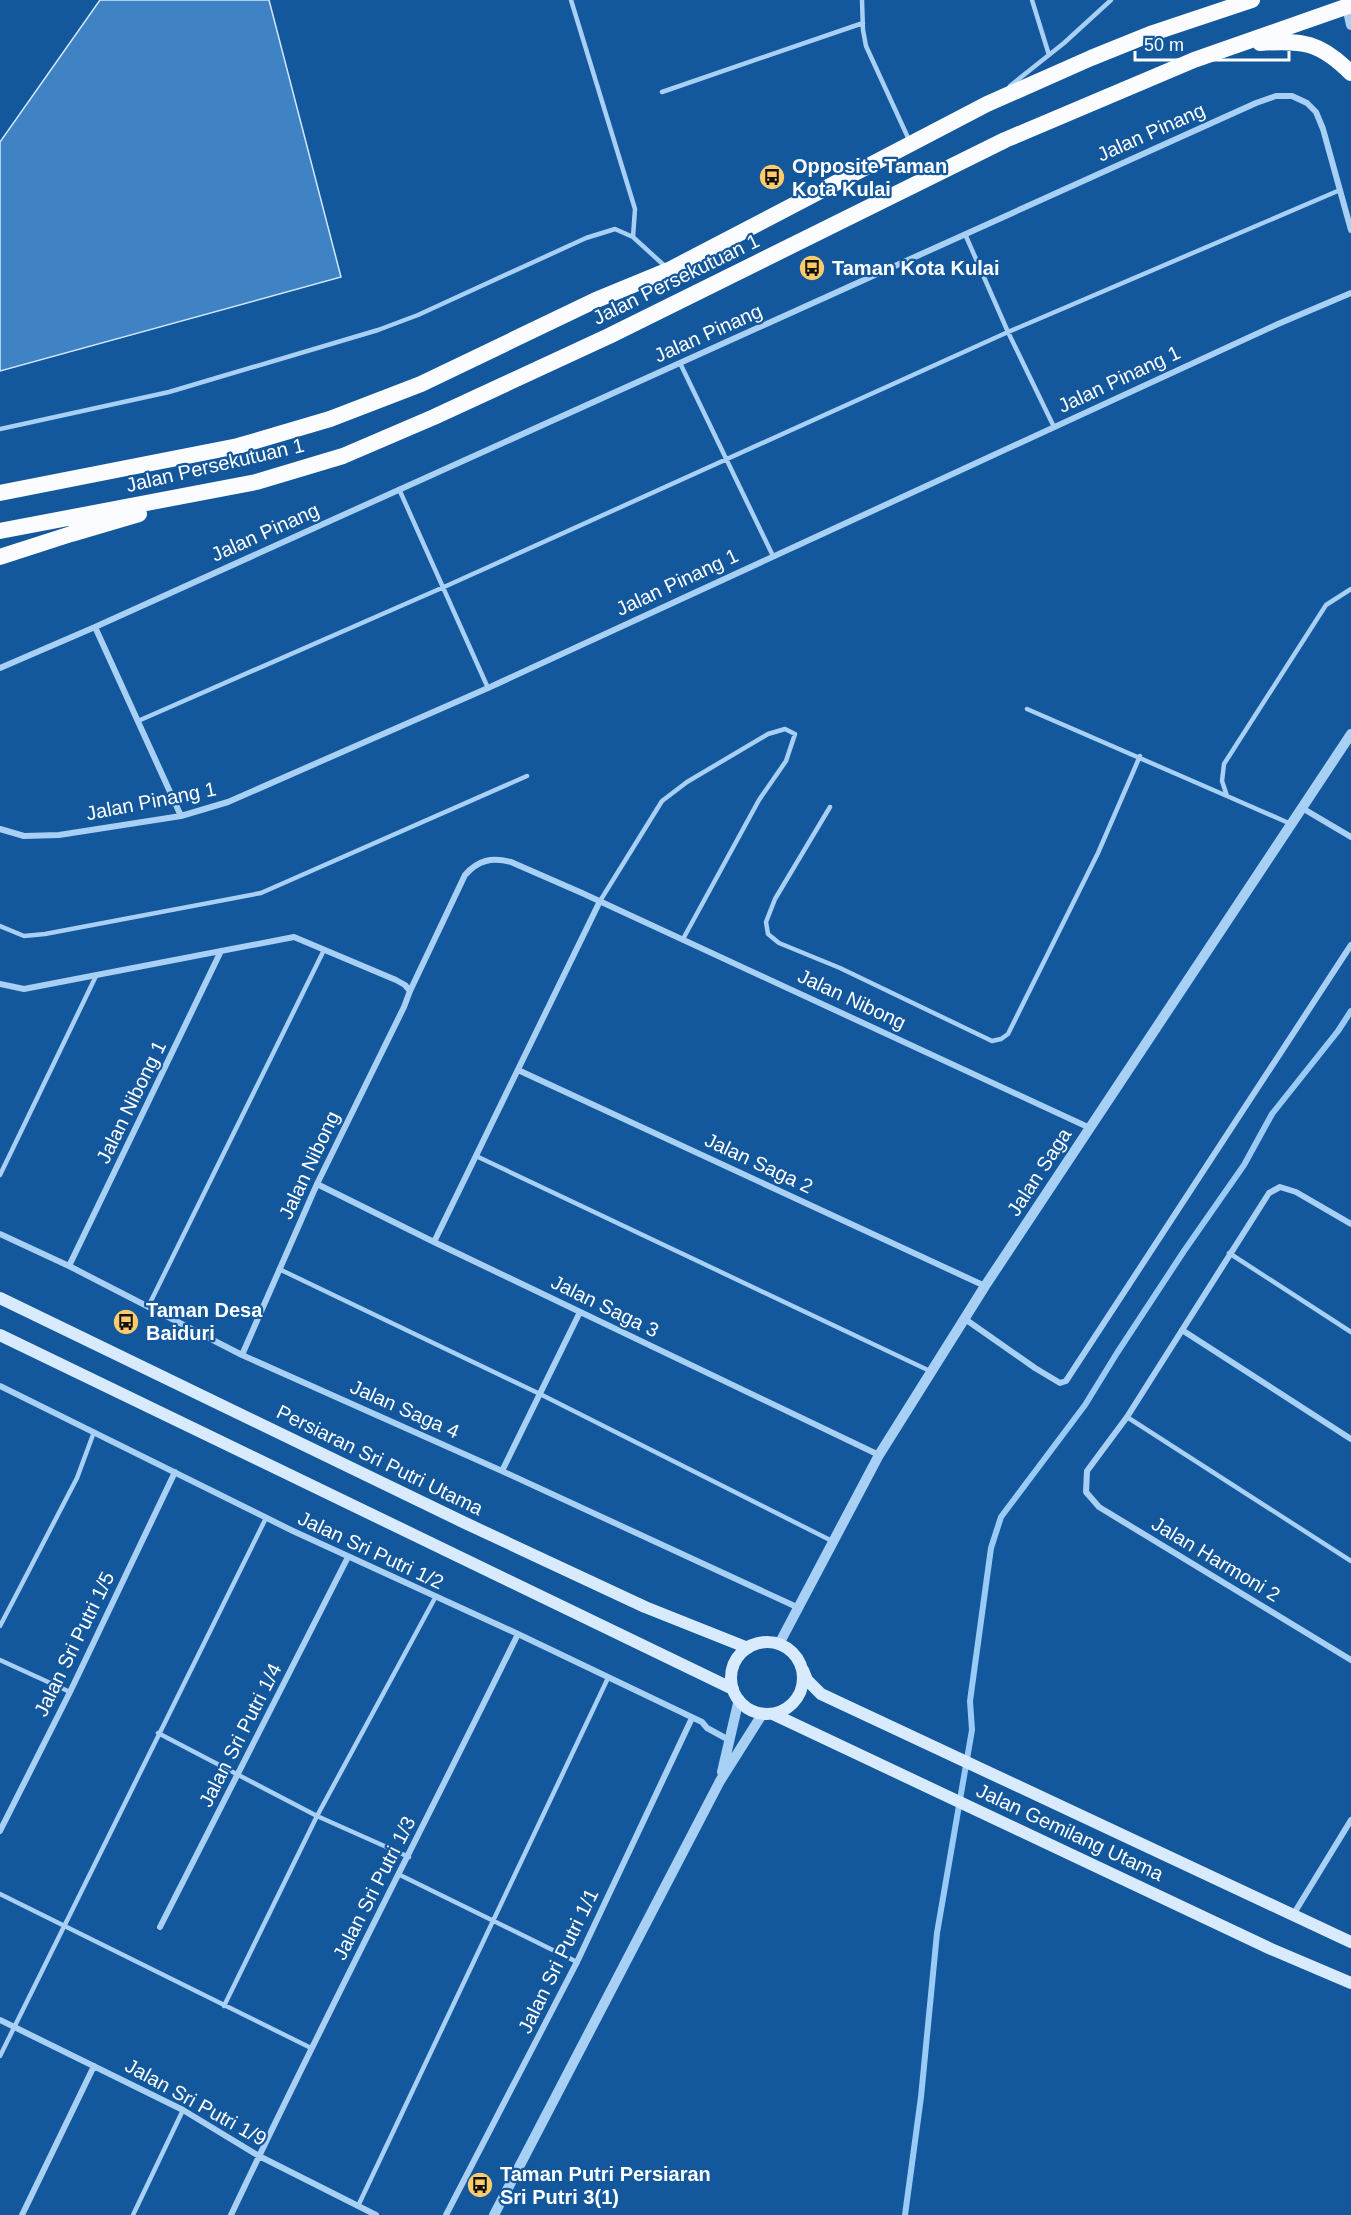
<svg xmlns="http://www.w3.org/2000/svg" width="1351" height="2215" font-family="Arial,sans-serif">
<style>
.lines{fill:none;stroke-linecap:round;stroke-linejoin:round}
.stream{stroke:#9acaf6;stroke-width:6}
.building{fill:#4083c5;stroke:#d1e7fd;stroke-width:1.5}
.service{stroke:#a8cff4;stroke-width:4.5}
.minor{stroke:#a8cff4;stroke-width:6}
.tertiary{stroke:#a8cff4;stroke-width:10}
.secondary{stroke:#d8eafd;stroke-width:12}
.trunk{stroke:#fafcff;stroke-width:16}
.labels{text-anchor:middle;stroke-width:4.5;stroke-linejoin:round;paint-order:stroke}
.street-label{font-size:20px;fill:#fff;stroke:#13579c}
.poi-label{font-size:20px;font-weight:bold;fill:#fff;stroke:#13579c;text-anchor:start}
</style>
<rect width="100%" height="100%" fill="#13579c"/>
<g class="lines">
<path class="stream" d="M 905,2215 L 921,2097 L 937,1933 L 972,1730 L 970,1701 L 991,1548 L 1001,1517 L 1085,1405 L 1117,1353 L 1184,1251 L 1244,1165 L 1272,1114 L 1338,1031 L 1351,1011"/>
</g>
<path class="building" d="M 100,0 L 269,0 L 341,277 L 0,371 L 0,142 Z"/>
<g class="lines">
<path class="service" d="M 571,0 L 635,209 L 633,237
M 862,0 L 863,30 L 866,46 L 910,142
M 1032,0 L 1049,55
M 1010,86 L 1064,43 L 1111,0
M 662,92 L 863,23
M 965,234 L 1008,332 L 1054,427
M 680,363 L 773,556
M 0,429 L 169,392 L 378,330 L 418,315 L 586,238 L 615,229 L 633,237 L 667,268
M 399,489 L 488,688
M 1027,709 L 1227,796
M 138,721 L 444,587 L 1008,332 L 1340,190
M 830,807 L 775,899 L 766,922 L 768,934 L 779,943 L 840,968 L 992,1041 L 1001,1039 L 1008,1034 L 1098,853 L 1140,756
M 1291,824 L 1227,796 L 1222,781 L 1224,764 L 1326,605 L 1351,589
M 600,901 L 662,801 L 687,782 L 768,734 L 785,729 L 795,734 L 786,761 L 759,800 L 683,939
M 0,926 L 24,936 L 45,934 L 261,893 L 527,776
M 476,1156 L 932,1372
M 0,1175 L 96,976
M 1229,1253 L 1351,1332
M 279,1269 L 540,1394 L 834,1542
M 148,1307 L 324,950
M 1127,1417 L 1351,1561
M 0,1626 L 77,1478 L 94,1432
M 0,1660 L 70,1692
M 158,1733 L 317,1816 L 409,1857
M 400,1875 L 577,1962
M 0,1894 L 311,2048
M 224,2006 L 317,1816 L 435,1598
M 0,2056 L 266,1518
M 358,2206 L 608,1678
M 133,2215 L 183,2110"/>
<path class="minor" d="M 95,627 L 181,816
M 0,668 L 95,627 L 1256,103 L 1276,96 L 1292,96 L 1307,103 L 1316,112 L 1323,129 L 1351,230
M 1302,808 L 1351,837
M 0,829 L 24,836 L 59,835 L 181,816 L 228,802 L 488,688 L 1278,324 L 1351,293
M 0,984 L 24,989 L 294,937 L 396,980 L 405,985 L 410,991
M 518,1070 L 985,1286
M 317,1184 L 434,1242 L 879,1455
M 1351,1224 L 1296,1192 L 1280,1187 L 1269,1193 L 1127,1417 L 1087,1471 L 1086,1492 L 1099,1507 L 1351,1660
M 0,1234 L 69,1266 L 242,1355 L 502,1471 L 799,1608
M 434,1242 L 600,901
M 69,1266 L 221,951
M 965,1319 L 1035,1368 L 1060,1383 L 1066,1381 L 1351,945
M 1182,1330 L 1351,1439
M 242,1355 L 317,1184 L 404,1007 L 410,991 L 465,875 C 478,860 492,857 511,862 L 582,893 L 1090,1128
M 0,1386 L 293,1531 L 518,1634 L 702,1722 L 707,1728 L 729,1740
M 502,1471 L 580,1312
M 0,1831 L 70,1692 L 175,1472
M 1293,1915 L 1351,1820
M 160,1927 L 348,1557
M 0,2020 L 183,2110 L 259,2156 L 376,2215
M 22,2215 L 94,2066
M 231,2215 C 323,2020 423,1828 518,1634
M 446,2215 L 577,1962 L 692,1718"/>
<path class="tertiary" d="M 1346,2 L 1351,25
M 779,1644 L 879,1455 L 985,1286 L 1351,734
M 722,1772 L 739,1699
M 494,2215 L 720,1781 L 763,1713"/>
<path class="secondary" d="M 0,1298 L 463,1522 L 645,1607 L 748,1648
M 0,1335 L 733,1689
M731 1678a36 36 0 1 1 72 0a36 36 0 1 1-72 0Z
M 803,1670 L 807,1680 L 821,1694 L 1351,1942
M 773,1714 L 1271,1949 L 1351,1983"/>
<path class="trunk" d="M 1260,43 C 1303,40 1320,42 1351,73
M 0,493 L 238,446 L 330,419 L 421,384 L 596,300 L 669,270 L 987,104 L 1091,58 L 1153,33 L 1252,0
M 0,531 L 256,482 L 343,456 L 434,417 L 609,336 L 1005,140 L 1194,60 L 1351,5
M 0,557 L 71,534 L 139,514"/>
</g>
<defs>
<g id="bus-disc" transform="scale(1.35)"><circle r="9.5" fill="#ffcc6b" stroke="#13579c"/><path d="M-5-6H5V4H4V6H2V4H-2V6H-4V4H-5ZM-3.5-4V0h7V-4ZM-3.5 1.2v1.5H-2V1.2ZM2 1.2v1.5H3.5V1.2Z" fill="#111"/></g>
</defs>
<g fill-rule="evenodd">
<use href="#bus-disc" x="772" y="177"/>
<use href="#bus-disc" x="812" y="268"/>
<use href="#bus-disc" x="126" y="1322"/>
<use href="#bus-disc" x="480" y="2185"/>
</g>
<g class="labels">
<g class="street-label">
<text transform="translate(1151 132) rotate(-24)" y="7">Jalan Pinang</text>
<text transform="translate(676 279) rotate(-26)" y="7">Jalan Persekutuan 1</text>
<text transform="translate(708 333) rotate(-24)" y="7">Jalan Pinang</text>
<text transform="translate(1119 379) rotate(-25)" y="7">Jalan Pinang 1</text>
<text transform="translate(215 465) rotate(-13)" y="7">Jalan Persekutuan 1</text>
<text transform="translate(265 532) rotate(-24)" y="7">Jalan Pinang</text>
<text transform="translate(677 582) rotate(-25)" y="7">Jalan Pinang 1</text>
<text transform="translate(151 801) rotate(-11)" y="7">Jalan Pinang 1</text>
<text transform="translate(852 999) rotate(25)" y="7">Jalan Nibong</text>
<text transform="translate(131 1102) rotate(-64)" y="7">Jalan Nibong 1</text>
<text transform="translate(759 1163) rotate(25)" y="7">Jalan Saga 2</text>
<text transform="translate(309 1165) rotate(-65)" y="7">Jalan Nibong</text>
<text transform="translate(1039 1172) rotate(-57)" y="7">Jalan Saga</text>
<text transform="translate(605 1306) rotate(26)" y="7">Jalan Saga 3</text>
<text transform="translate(405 1409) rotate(24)" y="7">Jalan Saga 4</text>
<text transform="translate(380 1460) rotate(26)" y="7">Persiaran Sri Putri Utama</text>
<text transform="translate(371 1550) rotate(25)" y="7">Jalan Sri Putri 1/2</text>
<text transform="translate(1216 1559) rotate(31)" y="7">Jalan Harmoni 2</text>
<text transform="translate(74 1644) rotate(-64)" y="7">Jalan Sri Putri 1/5</text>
<text transform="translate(240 1735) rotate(-63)" y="7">Jalan Sri Putri 1/4</text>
<text transform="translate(1070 1832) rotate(25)" y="7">Jalan Gemilang Utama</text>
<text transform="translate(374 1888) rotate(-63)" y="7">Jalan Sri Putri 1/3</text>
<text transform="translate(558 1961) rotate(-64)" y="7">Jalan Sri Putri 1/1</text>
<text transform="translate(196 2102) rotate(29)" y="7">Jalan Sri Putri 1/9</text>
</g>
<g class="poi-label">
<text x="792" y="173">Opposite Taman<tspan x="792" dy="23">Kota Kulai</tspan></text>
<text x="832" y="275">Taman Kota Kulai</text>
<text x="146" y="1317">Taman Desa<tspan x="146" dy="23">Baiduri</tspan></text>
<text x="500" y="2181">Taman Putri Persiaran<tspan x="500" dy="23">Sri Putri 3(1)</tspan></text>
</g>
</g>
<path d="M1135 51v9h154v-9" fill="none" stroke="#ffffff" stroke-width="3"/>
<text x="1144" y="51" font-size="18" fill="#ffffff" stroke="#13579c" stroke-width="4.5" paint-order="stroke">50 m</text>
</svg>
